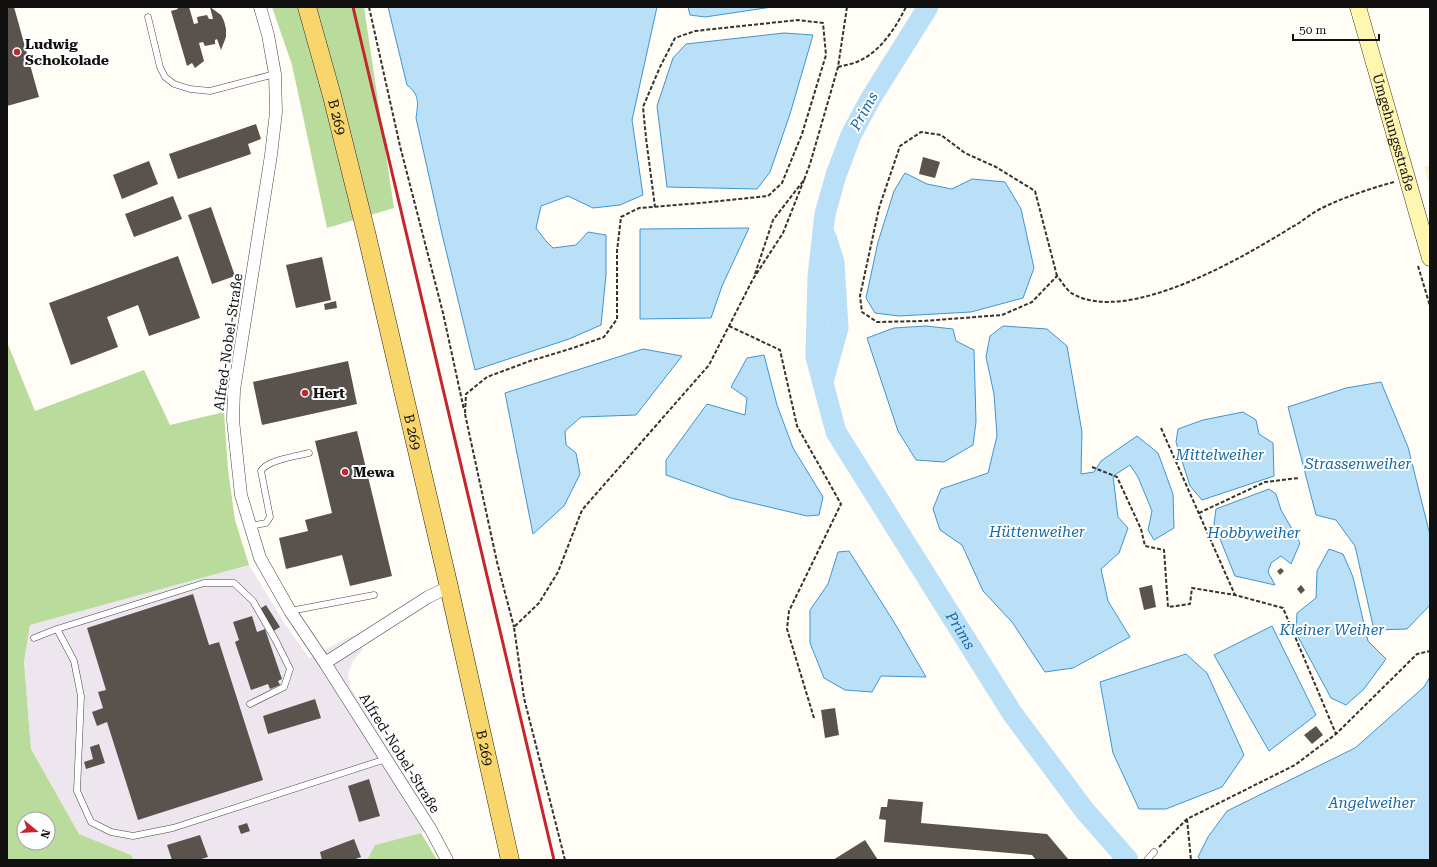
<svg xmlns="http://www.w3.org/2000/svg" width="1437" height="867" font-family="'Roboto Serif',serif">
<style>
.industrial{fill:#eee6ef}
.farmland{fill:#f6f3d4}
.forest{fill:#b9dc9c;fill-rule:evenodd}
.water{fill:#b9e0f7;stroke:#3f96cf}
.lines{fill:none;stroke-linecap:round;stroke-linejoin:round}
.river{stroke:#b9e0f7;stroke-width:21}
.building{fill:#5a524d}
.lane-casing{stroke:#444;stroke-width:7}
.street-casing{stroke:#444;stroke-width:13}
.secondary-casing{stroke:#333;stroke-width:17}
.primary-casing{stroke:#222;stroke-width:19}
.path{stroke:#333;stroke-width:2;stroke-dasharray:4 2;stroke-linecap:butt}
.lane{stroke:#fff;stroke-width:6}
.street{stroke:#fff;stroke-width:12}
.secondary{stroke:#fff6b0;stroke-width:16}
.primary{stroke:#f9d66b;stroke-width:18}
.rail{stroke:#c4262e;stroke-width:3}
.poi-dot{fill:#c4262e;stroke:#fff;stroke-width:1.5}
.labels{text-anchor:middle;stroke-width:4;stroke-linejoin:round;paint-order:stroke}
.poi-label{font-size:14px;font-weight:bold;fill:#111;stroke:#fff;text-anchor:start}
.street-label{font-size:14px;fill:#111;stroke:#fff}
.water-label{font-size:15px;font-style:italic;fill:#1768a6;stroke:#fff}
</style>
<rect width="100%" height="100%" fill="#fffdf5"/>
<path class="industrial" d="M 249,565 L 285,624 L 309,658 L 353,635 L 363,649 L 353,661 L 348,674 L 350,687 L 437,827 L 421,833 L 376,845 L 367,860 L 134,860 L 131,855 L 79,834 L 31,749 L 24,662 L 30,625 Z"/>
<path class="farmland" d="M 1430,165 L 1430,188 L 1424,167 Z"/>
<path class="forest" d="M 272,7 L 364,7 L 394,208 L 327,228 L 292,65 Z
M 7,342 L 35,411 L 144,370 L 170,425 L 224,412 L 228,470 L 235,520 L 249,565 L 30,625 L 24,662 L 31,749 L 79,834 L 131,855 L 134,860 L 7,860 ZM 24,819 L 48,819 L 48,843 L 24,843 Z
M 421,833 L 437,860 L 367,860 L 375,845 Z"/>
<path class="water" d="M 388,7 L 657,7 L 632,120 L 643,195 L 620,205 L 593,208 L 568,196 L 541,206 L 536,228 L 546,241 L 553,248 L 576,245 L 588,232 L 606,235 L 606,275 L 601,325 L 569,339 L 475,370 L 442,234 L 416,118 C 418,103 420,95 407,85 Z
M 688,7 L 772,7 L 705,17 L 690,15 Z
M 784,33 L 813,35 L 790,114 L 770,172 L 757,189 L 667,187 L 657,106 L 673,58 L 686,44 Z
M 905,173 L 927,184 L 952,189 L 972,179 L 1005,182 L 1021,209 L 1034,268 L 1023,298 L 971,312 L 899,316 L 875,313 L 866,298 L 878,242 L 894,191 Z
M 749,228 L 722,286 L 711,318 L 640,319 L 640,229 Z
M 926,326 L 953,329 L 956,341 L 974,350 L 976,422 L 973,445 L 944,462 L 916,460 L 898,431 L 867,338 L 894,328 Z
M 1003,326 L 1047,329 L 1067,346 L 1082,432 L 1081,474 L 1094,472 L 1101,461 L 1137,436 L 1158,453 L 1173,494 L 1174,528 L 1154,540 L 1148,530 L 1152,511 L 1138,477 L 1130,465 L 1113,476 L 1118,517 L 1128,528 L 1119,553 L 1101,569 L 1108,601 L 1130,637 L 1073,668 L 1045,672 L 1012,622 L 983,591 L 962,545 L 940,530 L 933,509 L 941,489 L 988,473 L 997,436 L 994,394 L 986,357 L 990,336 Z
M 643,349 L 682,356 L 636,415 L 581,417 L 565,431 L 566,445 L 576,453 L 580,474 L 564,506 L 533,534 L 505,393 Z
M 764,355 L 777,405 L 793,448 L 823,497 L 819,515 L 807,516 L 731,498 L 666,475 L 666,460 L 707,404 L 745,415 L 747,398 L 731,387 L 747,358 Z
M 1381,382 L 1408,447 L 1430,535 L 1430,605 L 1407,629 L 1374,630 L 1355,546 L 1336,520 L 1316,515 L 1288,407 L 1346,388 Z
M 1243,412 L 1256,420 L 1259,434 L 1273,443 L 1274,476 L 1202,500 L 1190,486 L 1176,442 L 1178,429 L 1203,420 Z
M 1269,489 L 1276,494 L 1281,510 L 1300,543 L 1291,564 L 1281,556 L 1271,563 L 1268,572 L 1275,585 L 1235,576 L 1214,524 L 1216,509 Z
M 1329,549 L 1343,554 L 1353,577 L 1368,641 L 1386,659 L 1364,689 L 1346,705 L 1331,698 L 1296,633 L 1297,613 L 1316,598 L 1317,571 Z
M 849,551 L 894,622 L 926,677 L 881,676 L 872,692 L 845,690 L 824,678 L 810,643 L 810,610 L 828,584 L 838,552 Z
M 1272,626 L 1316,715 L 1269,751 L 1214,655 Z
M 1186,654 L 1207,673 L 1244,755 L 1222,787 L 1166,809 L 1139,809 L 1113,753 L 1100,682 Z
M 1430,677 L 1430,860 L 1201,860 L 1198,857 L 1208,837 L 1227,811 L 1355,748 L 1424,687 Z"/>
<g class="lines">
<g class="river">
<path id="s1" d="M 928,7 L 871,98 L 851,135 L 836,175 L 825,214 L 818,276 L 816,357 L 836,432 L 1012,713 L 1085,811 L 1128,860"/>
<path d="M 823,382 L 838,328 L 834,262 L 826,237"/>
</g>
</g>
<path class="building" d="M 7,7 L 14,7 L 39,97 L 7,106 Z
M 177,7 L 189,7 L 194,24 L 198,23 L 197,17 L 207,15 L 209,19 L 213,19 L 210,7 L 221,15 L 224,21 L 226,29 L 226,37 L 221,50 L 217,39 L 215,40 L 215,44 L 205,46 L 203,42 L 199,43 L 204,61 L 195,68 L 192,63 L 187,66 L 171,11 L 178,9 Z
M 256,124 L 261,139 L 248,144 L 251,154 L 178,179 L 169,154 Z
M 923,157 L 940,162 L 935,178 L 919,174 Z
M 149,161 L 158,184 L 122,199 L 113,175 Z
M 173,196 L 182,219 L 134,237 L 125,214 Z
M 211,207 L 235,276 L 212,284 L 188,215 Z
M 178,256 L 200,318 L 149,336 L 138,305 L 107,317 L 118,347 L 71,365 L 49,303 Z
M 322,257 L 331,300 L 296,308 L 286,265 Z
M 336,301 L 337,308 L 325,310 L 324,304 Z
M 348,361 L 357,404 L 262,425 L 253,382 Z
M 357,431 L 392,576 L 350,586 L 342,555 L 286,569 L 279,538 L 308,531 L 305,520 L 332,513 L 315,441 Z
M 1281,568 L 1284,571 L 1280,575 L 1277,571 Z
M 1152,585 L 1156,607 L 1144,610 L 1139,588 Z
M 1301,585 L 1305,590 L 1301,594 L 1297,589 Z
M 193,594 L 209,645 L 219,642 L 263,780 L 138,820 L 107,722 L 97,726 L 92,712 L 103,708 L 98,692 L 106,690 L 87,628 Z
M 266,605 L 280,627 L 272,632 L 258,610 Z
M 252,616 L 257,632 L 265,629 L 282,679 L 278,681 L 280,685 L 270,689 L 268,684 L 251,690 L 235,642 L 239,640 L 233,622 Z
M 315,699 L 321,718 L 268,734 L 263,716 Z
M 835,708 L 839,735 L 825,738 L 821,710 Z
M 1316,726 L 1323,735 L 1312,744 L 1304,735 Z
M 99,744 L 105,763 L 86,769 L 84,762 L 93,759 L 90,747 Z
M 369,779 L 380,816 L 359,822 L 348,786 Z
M 888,799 L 923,802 L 921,823 L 1047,834 L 1069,860 L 1036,860 L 1032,855 L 884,842 L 886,820 L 879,819 L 881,807 L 887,807 Z
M 247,823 L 250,831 L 241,834 L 238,826 Z
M 200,835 L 208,857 L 198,860 L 172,860 L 167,845 Z
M 354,839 L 361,857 L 353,860 L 322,860 L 320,852 Z
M 865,840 L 878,860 L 833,860 Z"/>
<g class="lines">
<g class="lane-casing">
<path id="lane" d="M 148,17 L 160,67 L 165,77 L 174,84 L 190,89 L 210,91 L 275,74
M 250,526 L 266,523 L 270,517 L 261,471 C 267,460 297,456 309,453
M 290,611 L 374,595
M 57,629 L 204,583 L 234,583 L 253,601 L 276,641 L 290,669 L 284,687 L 250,704
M 34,638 L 57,629 L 74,661 L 81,696 L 77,791 L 91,822 L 111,832 L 133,836 L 173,828 L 386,759
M 1147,860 L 1154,852"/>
</g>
<g class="street-casing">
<path id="street" d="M 260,7 L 268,35 L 275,74 L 276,112 L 271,155 L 234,390 L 233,420 L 241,495 L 260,558 L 290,611 L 325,663 L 431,830 L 447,860
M 325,663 L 428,597 L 449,587"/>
</g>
<g class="secondary-casing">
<g id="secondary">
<path id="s2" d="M 1358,7 L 1430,258"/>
</g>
</g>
<g class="primary-casing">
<g id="primary">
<path id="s3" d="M 307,7 L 332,96 L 366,232 L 449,587 L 510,860"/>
</g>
</g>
<path class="path" d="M 369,7 L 400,146 L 443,313 L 464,410
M 838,67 C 845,65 853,64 859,61 C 881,51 896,27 906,7
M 1418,266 L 1430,306
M 755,274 L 773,220 L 804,180 L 810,164 L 838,67 L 847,7
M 1057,276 L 1035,191 L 996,167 L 965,153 L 941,135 L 921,132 L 900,146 L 879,208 L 860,296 L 862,312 L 877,322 L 923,321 L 1002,315 L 1032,302 L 1057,276 C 1062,282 1067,291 1073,294 C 1128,325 1244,257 1292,227 C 1302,222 1310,214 1320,209 C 1344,197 1369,189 1394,182
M 729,326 L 780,350 L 797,426 L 841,504 L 789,611 L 787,629 L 814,718
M 465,413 L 466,394 L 487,377 L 530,361 L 573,348 L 604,337 L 617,319 L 617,251 L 621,217 L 639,208 L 701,203 L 768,196 L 782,183 L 802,134 L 826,55 L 823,23 L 798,20 L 695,31 L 675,38 L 660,67 L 643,107 L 646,138 L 655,207
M 465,414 L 497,562 L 514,627
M 1161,428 L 1235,595
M 1092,467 L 1117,477 L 1141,529 L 1145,546 L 1164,550 L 1168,607 L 1190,604 L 1192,588 L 1235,595 L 1283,608 L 1336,734
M 1199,513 L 1265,482 L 1299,478
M 1187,819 L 1191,860
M 1159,847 L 1187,819 L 1295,765 L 1336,734 L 1417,654 L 1430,651
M 565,860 L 524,698 L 514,627 L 539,603 L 558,572 L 582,510 L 709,365 L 753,279 L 783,233 L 804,180"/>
<use href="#lane" class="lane"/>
<use href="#street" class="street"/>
<use href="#secondary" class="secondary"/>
<use href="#primary" class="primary"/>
<path class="rail" d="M 353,7 L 554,860"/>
</g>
<g class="poi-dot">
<circle cx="17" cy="52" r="4"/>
<circle cx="305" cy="393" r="4"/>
<circle cx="345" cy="472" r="4"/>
</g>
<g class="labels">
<g class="poi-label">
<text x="25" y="49">Ludwig<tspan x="25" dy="16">Schokolade</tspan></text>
<text x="313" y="398">Hert</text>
<text x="353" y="477">Mewa</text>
</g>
<g class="street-label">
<text dy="5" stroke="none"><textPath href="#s3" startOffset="114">B 269</textPath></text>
<text dy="5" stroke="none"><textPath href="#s2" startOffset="130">Umgehungsstraße</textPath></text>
<text transform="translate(228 342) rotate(-82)" y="5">Alfred-Nobel-Straße</text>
<text dy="5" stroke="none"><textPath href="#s3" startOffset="438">B 269</textPath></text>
<text dy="5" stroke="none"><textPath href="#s3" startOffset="762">B 269</textPath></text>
<text transform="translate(400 753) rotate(58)" y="5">Alfred-Nobel-Straße</text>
</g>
<g class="water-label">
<text transform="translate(864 111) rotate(-61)" y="5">Prims</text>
<text x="1220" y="460">Mittelweiher</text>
<text x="1358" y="469">Strassenweiher</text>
<text x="1037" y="537">Hüttenweiher</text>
<text x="1254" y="538">Hobbyweiher</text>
<text dy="5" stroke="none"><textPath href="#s1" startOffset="688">Prims</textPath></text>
<text x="1332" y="635">Kleiner Weiher</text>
<text x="1372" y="808">Angelweiher</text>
</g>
</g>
<rect width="1437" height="867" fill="none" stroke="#111111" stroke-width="16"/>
<g transform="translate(36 831) rotate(108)"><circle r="19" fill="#ffffff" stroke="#a0a0a0"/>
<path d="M0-3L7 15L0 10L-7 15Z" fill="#c4262e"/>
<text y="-6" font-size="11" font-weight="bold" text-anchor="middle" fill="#111111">N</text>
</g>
<path d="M1293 34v6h86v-6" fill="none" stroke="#111111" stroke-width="2"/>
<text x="1299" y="34" font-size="12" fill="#111111" stroke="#ffffff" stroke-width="3" paint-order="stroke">50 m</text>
</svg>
